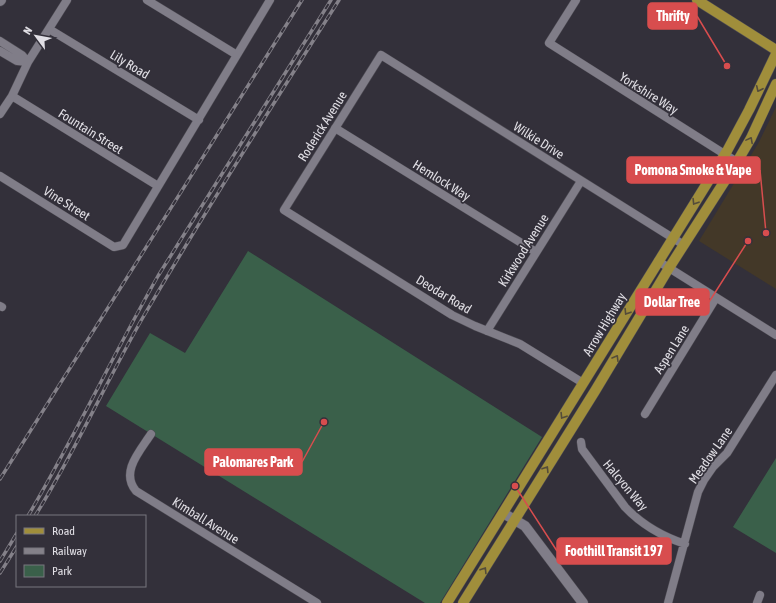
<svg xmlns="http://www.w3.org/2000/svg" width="776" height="603" font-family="'Asap Condensed',sans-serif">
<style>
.commercial{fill:#433828}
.green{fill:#3a604a}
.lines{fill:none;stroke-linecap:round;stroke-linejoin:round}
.street-casing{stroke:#4e4c54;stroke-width:9}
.secondary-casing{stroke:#4e4c54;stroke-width:11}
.primary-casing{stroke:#4e4c54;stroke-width:11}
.street{stroke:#807d88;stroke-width:8}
.secondary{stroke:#807d88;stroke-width:10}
.primary{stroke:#a08e3b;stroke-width:10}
.rail-casing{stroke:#848189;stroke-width:3.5}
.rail{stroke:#33303a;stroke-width:2;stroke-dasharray:6;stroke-linecap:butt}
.oneway{stroke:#544c3a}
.labels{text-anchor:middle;stroke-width:3.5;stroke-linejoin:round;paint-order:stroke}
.street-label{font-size:13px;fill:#e1dfe5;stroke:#33303a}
.leader{fill:none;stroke:#d84d4e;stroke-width:1.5}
.callout-dot{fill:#d84d4e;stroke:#33303a;stroke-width:1.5}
.callout{fill:#d84d4e;stroke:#d84d4e;stroke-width:1.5}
.callout-label{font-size:14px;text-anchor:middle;font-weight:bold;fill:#fff}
</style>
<rect width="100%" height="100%" fill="#33303a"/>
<path class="commercial" d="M 776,107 L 776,289 L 699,241 L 759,142 Z"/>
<path class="green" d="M 248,251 L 542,437 L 440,603 L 425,603 L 106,406 L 150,333 L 185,353 Z
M 776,458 L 776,553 L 733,527 Z"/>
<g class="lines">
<g class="street-casing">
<path id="street" d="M 147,0 L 237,55
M 576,0 L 549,43 L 737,162
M 49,29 L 199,120
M 0,41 L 22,55 L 28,62 L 17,61 L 0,51
M 12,96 L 158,186
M 0,114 L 12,96 L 28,62 L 67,0
M 335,128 L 536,252
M 0,176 L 114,247 L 123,245 L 270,0
M 658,261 L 776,335
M 0,306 L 2,307
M 487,331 L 581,181
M 583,383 L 520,344 L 475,326 L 452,315 L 284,210 L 381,55 L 684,245
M 645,414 L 716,298
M 151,434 C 140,451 120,472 136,491 L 317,603
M 581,442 L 582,449 L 625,507 C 642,525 661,536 685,544
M 668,603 L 698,492 L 704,480 L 713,467 L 727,453 L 776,375
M 757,603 L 760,595"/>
</g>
<g class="secondary-casing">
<path id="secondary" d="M 0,1 L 1,0
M 503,513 L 525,526 L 583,603"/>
</g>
<g class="primary-casing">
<path id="primary" d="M 697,0 L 776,50
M 447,603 L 727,151 L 749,110 L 776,54
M 463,603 L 595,391 L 669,268 L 737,162 L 751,138 L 776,84"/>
</g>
<use href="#street" class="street"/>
<use href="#secondary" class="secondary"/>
<use href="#primary" class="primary"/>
<g class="rail-casing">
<path id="rail" d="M 0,479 L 302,0
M 28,516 C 74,438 113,355 158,276 L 331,0
M 35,516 C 75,452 105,384 142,319 C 205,211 272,106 339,0
M 0,561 L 17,533
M 0,573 L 17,546"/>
</g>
<use href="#rail" class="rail"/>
</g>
<defs><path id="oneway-chevron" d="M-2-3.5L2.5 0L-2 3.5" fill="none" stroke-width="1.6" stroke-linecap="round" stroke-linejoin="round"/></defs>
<g class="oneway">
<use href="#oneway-chevron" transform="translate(759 89) rotate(115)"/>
<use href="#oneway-chevron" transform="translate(750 140) rotate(-62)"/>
<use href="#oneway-chevron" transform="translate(695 202) rotate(122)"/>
<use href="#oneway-chevron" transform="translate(627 312) rotate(122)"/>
<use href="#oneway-chevron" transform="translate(616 358) rotate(-59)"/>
<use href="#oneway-chevron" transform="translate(563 416) rotate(122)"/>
<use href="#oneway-chevron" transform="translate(546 469) rotate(-58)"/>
<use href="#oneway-chevron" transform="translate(484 570) rotate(-58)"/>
</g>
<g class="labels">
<g class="street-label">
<text transform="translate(130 64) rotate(31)" y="5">Lily Road</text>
<text transform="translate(649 93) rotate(32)" y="5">Yorkshire Way</text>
<text transform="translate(322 126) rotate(-58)" y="5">Roderick Avenue</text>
<text transform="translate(91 131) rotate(32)" y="5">Fountain Street</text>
<text transform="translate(539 140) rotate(32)" y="5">Wilkie Drive</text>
<text transform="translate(442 180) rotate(32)" y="5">Hemlock Way</text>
<text transform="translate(67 203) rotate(32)" y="5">Vine Street</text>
<text transform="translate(523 250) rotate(-58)" y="5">Kirkwood Avenue</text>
<text transform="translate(444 294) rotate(31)" y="5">Deodar Road</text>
<text transform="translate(604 324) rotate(-59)" y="5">Arrow Highway</text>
<text transform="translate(671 349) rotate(-58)" y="5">Aspen Lane</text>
<text transform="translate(710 455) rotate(-55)" y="5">Meadow Lane</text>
<text transform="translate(626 485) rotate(50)" y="5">Halcyon Way</text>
<text transform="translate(206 520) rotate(32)" y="5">Kimball Avenue</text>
</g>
</g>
<path class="leader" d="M727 66L697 16M766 233L760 170M748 241L709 302M324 422L302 462M515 486L557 551"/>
<g class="callout-dot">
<circle cx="727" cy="66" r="4"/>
<circle cx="766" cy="233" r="4"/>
<circle cx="748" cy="241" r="4"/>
<circle cx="324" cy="422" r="4"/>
<circle cx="515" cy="486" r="4"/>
</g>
<g class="callout">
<rect x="648" y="3" width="49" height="26" rx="4"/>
<rect x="627" y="157" width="133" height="26" rx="4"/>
<rect x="636" y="289" width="73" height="26" rx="4"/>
<rect x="205" y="449" width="97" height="26" rx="4"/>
<rect x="557" y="538" width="114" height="26" rx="4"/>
</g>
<g class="callout-label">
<text x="673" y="21">Thrifty</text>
<text x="693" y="175">Pomona Smoke &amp; Vape</text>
<text x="672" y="307">Dollar Tree</text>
<text x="253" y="467">Palomares Park</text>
<text x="614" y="556">Foothill Transit 197</text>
</g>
<rect x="16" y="515" width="130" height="72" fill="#33303a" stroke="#79767e"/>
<rect x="24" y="528" width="20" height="6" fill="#a08e3b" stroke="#79767e"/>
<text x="52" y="535" font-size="12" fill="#e1dfe5">Road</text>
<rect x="24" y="548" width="20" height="6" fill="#848189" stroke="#79767e"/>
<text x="52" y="555" font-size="12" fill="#e1dfe5">Railway</text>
<rect x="24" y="565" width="20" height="12" fill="#3a604a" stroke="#79767e"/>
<text x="52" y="575" font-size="12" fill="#e1dfe5">Park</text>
<g transform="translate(36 36) rotate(302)" stroke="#33303a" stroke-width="3" paint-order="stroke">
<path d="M0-3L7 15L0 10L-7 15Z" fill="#e1dfe5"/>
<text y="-6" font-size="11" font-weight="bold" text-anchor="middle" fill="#e1dfe5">N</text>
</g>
</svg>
